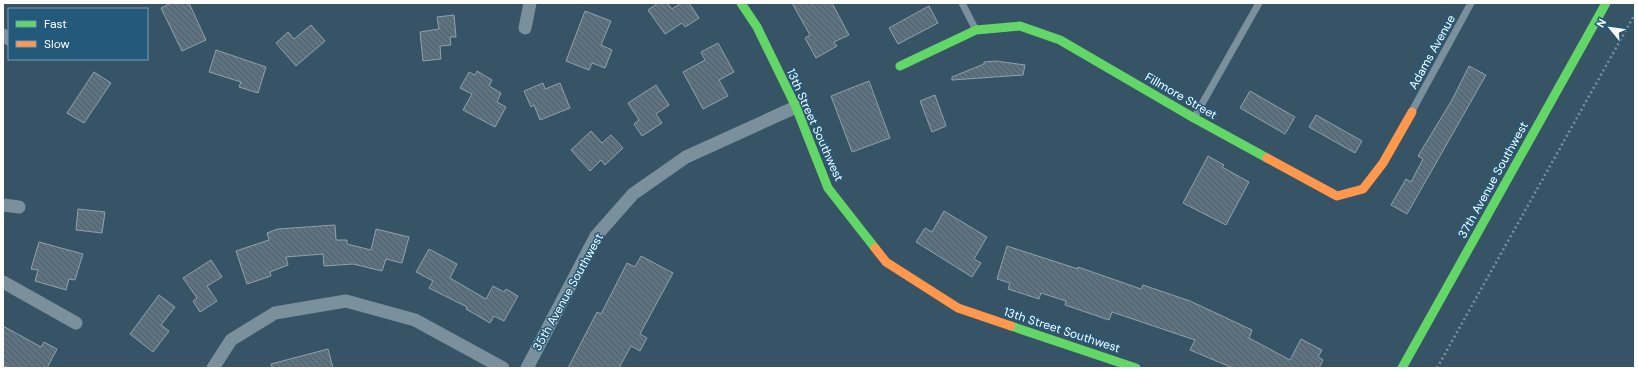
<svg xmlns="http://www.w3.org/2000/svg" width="1638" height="371" font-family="'DM Sans',sans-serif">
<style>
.building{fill:url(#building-back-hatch);stroke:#8fa1ac}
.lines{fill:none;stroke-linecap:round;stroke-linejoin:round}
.path{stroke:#7b909d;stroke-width:2.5;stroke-dasharray:2 3;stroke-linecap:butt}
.lane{stroke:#7b909d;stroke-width:7}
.street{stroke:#7b909d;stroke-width:13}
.fast{stroke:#63d668;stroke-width:9}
.slow{stroke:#ff974d;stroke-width:9}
.labels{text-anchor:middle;stroke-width:3;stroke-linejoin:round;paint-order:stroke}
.street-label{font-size:12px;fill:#fff;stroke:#23597a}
</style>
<defs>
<pattern id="building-back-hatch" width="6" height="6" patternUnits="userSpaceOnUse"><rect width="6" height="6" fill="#5e7381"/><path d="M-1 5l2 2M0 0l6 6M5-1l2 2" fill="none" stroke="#535c61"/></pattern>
</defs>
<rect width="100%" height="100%" fill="#375466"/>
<path class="building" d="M 171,3 L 189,3 L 206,40 L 182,51 L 161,8 Z
M 658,3 L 667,3 L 672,9 L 681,3 L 689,3 L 699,18 L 685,27 L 682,23 L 665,34 L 648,10 Z
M 792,3 L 832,3 L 849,35 L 834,42 L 837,46 L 816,58 L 805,38 L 810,35 Z
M 929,6 L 938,23 L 898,44 L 889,28 Z
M 585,11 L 611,21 L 601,45 L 612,50 L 605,68 L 592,63 L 589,70 L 566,61 Z
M 454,15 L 456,37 L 450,37 L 451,45 L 440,46 L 441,59 L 423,61 L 420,32 L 439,29 L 437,17 Z
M 311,25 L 325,41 L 296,66 L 276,43 L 288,32 L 294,39 Z
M 718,43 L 734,72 L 719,80 L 728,96 L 703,109 L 683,72 L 705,60 L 701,52 Z
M 216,50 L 266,67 L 258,93 L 239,87 L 241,82 L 209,72 Z
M 996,61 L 1025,65 L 1023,75 L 952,80 L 952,77 L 984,64 L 984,62 Z
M 1469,66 L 1486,75 L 1407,214 L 1391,205 L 1406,179 L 1411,182 L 1423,159 L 1418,156 L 1452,100 Z
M 477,71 L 492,80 L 489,86 L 501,93 L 497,102 L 506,107 L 495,127 L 463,110 L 472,94 L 460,88 L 469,72 L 475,75 Z
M 94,72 L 111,83 L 84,123 L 67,113 Z
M 869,81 L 890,138 L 852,152 L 831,96 Z
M 543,83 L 545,89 L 560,83 L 570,108 L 540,120 L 534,105 L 531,107 L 524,91 Z
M 656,85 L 669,105 L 656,114 L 662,123 L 642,136 L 634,124 L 639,120 L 628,103 Z
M 1250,91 L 1295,117 L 1285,134 L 1240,108 Z
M 935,95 L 946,126 L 932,132 L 920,101 Z
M 1316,115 L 1362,141 L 1355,153 L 1309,127 Z
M 591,131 L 602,143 L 611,135 L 623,148 L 605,165 L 601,160 L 590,171 L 571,150 Z
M 1208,156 L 1224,165 L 1222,167 L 1249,182 L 1226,225 L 1183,203 Z
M 78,209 L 105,212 L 102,233 L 76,230 Z
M 944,211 L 987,237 L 974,259 L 981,263 L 972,277 L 916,242 L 925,228 L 932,232 Z
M 335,225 L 336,240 L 347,240 L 347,244 L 371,250 L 376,229 L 409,237 L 402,263 L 386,259 L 382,271 L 353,264 L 324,266 L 323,254 L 286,257 L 288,265 L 270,272 L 271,276 L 247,284 L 236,251 L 269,240 L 267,233 L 278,229 Z
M 39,242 L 83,254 L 75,280 L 69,279 L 66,290 L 35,281 L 38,270 L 31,269 Z
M 1007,246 L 1078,269 L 1078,267 L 1141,289 L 1143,285 L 1190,301 L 1252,330 L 1249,338 L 1290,360 L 1301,339 L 1322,350 L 1318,357 L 1323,360 L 1319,368 L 1233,368 L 1190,350 L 1195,340 L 1112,312 L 1109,320 L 1065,305 L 1066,301 L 1041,293 L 1039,299 L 1008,289 L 1010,283 L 997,279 Z
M 429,249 L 457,264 L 450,278 L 486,299 L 493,286 L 504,292 L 506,289 L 518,296 L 504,321 L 494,316 L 490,323 L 466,309 L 467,307 L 429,288 L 433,281 L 416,272 Z
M 641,256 L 673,273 L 640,334 L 647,338 L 640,351 L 631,346 L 619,368 L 568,368 L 597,312 L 601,314 L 627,263 L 635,267 Z
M 211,260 L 222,277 L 207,286 L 217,301 L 200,312 L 193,301 L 197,298 L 183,278 Z
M 159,295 L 175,307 L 161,325 L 169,331 L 153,352 L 130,334 Z
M 3,326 L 41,347 L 44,342 L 57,349 L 47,368 L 8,368 L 3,365 Z
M 328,349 L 333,368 L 272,368 L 271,364 Z"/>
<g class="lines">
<path class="path" d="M 1437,368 L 1635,14"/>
<path class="lane" d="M 962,3 L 976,30
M 1412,111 L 1471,3
M 1194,118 L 1259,3"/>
<path class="street" d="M 525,28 L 530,3
M 3,35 L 9,39
M 3,205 L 19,207
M 3,282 L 76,323
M 213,368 L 231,340 L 275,313 L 346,301 L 415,320 L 503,368
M 527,368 L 596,236 L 633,194 L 686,157 L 796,107"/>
<path class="fast" d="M 741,3 L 757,27 L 796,107 L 828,188 L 875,248
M 900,66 L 976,30 L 1020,26 L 1060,40 L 1194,118 L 1267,158
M 1011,326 L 1136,368
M 1402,368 L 1606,3"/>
<path class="slow" d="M 1267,158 L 1337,196 L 1363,189 L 1383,163 L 1412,112
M 875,248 L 886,262 L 958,308 L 1011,326"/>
</g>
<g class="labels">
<g class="street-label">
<text transform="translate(1432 52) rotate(-61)" y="4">Adams Avenue</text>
<text transform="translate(1181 96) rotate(30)" y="4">Fillmore Street</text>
<text transform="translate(815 125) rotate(66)" y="4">13th Street Southwest</text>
<text transform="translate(1493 180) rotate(-61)" y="4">37th Avenue Southwest</text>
<text transform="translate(568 292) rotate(-61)" y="4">35th Avenue Southwest</text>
<text transform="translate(1062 330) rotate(18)" y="4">13th Street Southwest</text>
</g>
</g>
<rect width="1638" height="371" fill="none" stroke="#ffffff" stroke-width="8"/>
<rect x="8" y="8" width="140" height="52" fill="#23597a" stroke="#7b9baf"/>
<rect x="16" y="21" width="20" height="6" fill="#63d668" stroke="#7b9baf"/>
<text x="44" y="28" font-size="12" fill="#ffffff">Fast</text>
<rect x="16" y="41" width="20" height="6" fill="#ff974d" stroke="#7b9baf"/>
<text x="44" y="48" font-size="12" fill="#ffffff">Slow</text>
<g transform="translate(1610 28) rotate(299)" stroke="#23597a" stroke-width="3" paint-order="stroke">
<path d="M0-3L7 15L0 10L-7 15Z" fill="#ffffff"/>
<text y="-6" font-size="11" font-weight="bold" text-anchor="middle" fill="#ffffff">N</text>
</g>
</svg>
